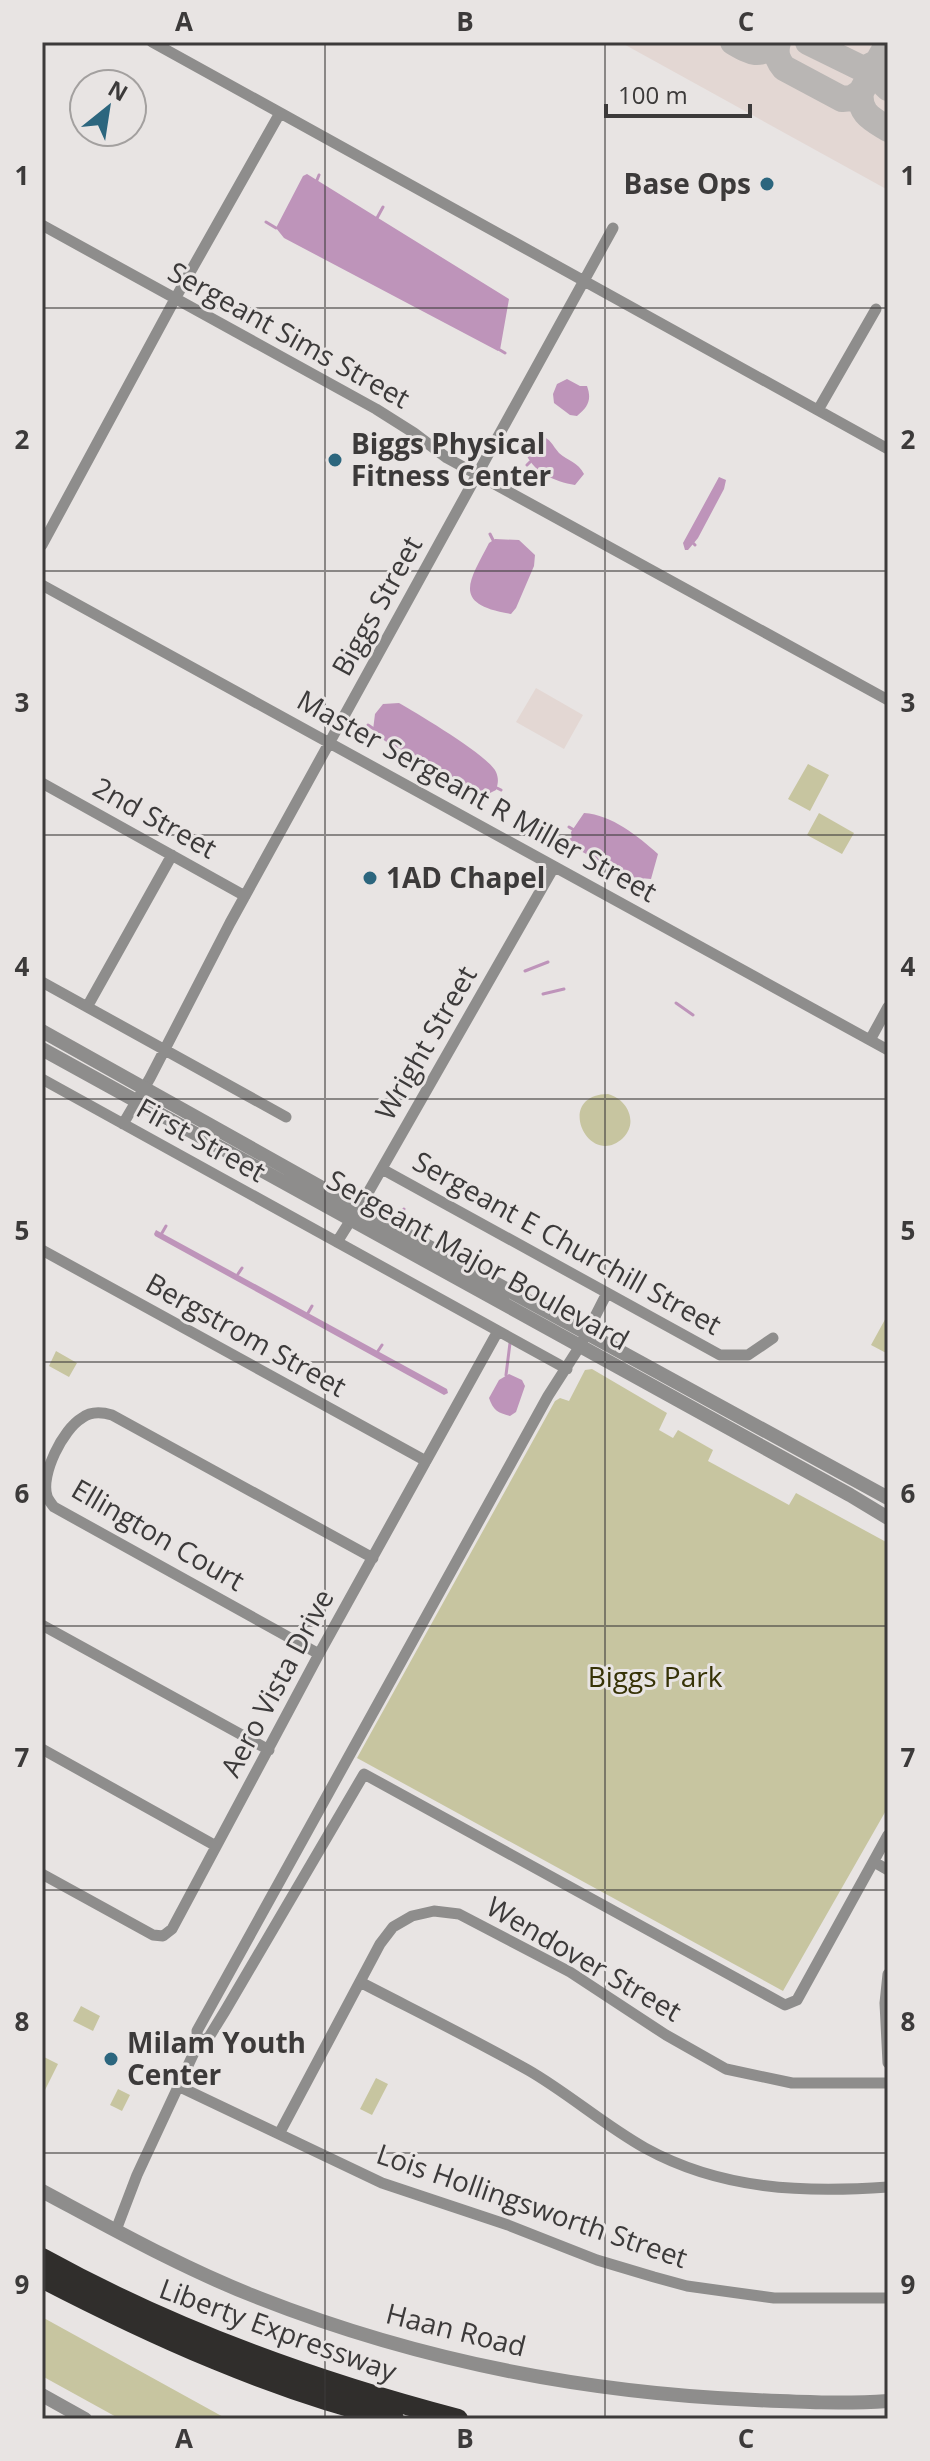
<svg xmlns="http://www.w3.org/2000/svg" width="930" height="2461" font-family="'Open Sans',sans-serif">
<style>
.built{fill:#e3d7d3}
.green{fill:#c7c5a0}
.water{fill:#be94ba}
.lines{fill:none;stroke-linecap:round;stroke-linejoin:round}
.stream{stroke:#be94ba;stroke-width:3}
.taxiway{stroke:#b9b6b4;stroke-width:26}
.minor{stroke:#8e8d8c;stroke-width:11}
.tertiary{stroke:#8e8d8c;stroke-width:14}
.motorway{stroke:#302e2c;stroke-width:20}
.grid{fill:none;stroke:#3c3a3a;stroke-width:2;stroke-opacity:0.55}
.poi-dot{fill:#2c667e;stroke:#e8e4e3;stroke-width:3}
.labels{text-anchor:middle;stroke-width:6;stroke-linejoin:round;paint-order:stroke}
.poi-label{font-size:28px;font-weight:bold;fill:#3c3a3a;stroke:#e8e4e3;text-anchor:start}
.street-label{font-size:28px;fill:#3c3a3a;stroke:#e8e4e3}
.park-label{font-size:28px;fill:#363206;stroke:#e8e4e3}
.neatline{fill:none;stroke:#3c3a3a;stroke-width:3}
.grid-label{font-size:26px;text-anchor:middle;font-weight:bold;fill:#3c3a3a}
</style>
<rect width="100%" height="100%" fill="#e8e4e3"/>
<path class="built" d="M 620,42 L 888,42 L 888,190 Z
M 536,688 L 583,715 L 564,749 L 516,722 Z"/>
<path class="green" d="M 808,764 L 829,775 L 810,811 L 788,799 Z
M 819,813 L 854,833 L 842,854 L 807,835 Z
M 608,1094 C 627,1099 639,1122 623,1138 C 589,1170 553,1095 608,1094 Z
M 888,1314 L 888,1354 L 871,1345 Z
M 56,1351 L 77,1363 L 69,1377 L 49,1366 Z
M 592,1369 L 667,1413 L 659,1430 L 673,1438 L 678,1430 L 713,1450 L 708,1461 L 789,1505 L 796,1493 L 888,1543 L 888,1807 L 783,1991 L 357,1758 L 555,1401 L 560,1398 L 569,1401 L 585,1370 Z
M 81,2006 L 100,2016 L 93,2031 L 73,2021 Z
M 42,2056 L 58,2064 L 45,2090 L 42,2088 Z
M 376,2078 L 388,2084 L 372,2115 L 360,2109 Z
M 118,2089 L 130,2095 L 122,2111 L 110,2105 Z
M 42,2317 L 227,2419 L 120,2419 L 42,2376 Z"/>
<path class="water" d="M 307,174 L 509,299 L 500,350 L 498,351 L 284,238 L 276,228 L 303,176 Z
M 567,379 L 580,386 L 587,386 C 592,400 588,407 577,416 L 570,415 L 554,403 L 553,394 L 557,384 Z
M 540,435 C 551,439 552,445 559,453 C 568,461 578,462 584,474 L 575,485 C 555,482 531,471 525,451 L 528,444 Z
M 719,477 L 726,480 L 724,489 L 698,538 L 688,550 L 685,550 L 683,543 Z
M 495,539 L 519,540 L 535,555 L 534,566 L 516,608 L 511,614 C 451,604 469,582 489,543 Z
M 399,703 C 418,714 489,756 496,772 C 499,779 498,784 496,790 L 486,795 L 385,741 L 373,730 L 375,714 L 383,704 Z
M 584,813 C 612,815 638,836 658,854 L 651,879 L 630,877 L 573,847 L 571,832 Z
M 156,1230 L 447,1389 L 448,1393 L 444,1395 L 155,1236 L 154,1234 Z
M 509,1374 L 522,1380 L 525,1386 L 516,1412 L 510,1416 C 498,1413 493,1410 489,1398 L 499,1380 Z"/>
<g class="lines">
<path class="stream" d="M 317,180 L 319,175
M 377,218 L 383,207
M 266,222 L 276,228
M 500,350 L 505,353
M 527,465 L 530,462
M 490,534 L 493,540
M 692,542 L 695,545
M 368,725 L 374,729
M 497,788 L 501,790
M 569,827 L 574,830
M 568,841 L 572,839
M 639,882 L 642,878
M 525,971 L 548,962
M 543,994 L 564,989
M 676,1003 L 693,1015
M 397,1223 L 404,1209
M 162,1233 L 166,1226
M 238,1274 L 242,1268
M 308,1313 L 312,1306
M 378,1351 L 382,1345
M 506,1375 L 510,1343"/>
<path class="taxiway" d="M 733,42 C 752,53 758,57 777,44
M 778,42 C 775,53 777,60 784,68 L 842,99 L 852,98 L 861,92
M 808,42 L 861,68 L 868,67 L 878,62 C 877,74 879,80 888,88
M 888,43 L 861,92 C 858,113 872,119 888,129"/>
<path class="minor" d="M 152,42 L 888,449
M 42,225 L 376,409 L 414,433 L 447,458 L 888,700
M 818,410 L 876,309
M 42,545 L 175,299 L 280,113
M 42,585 L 888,1050
M 42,783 L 245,896
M 42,982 L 286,1117
M 87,1007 L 172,855
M 870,1040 L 888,1007
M 42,1079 L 567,1369
M 123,1124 L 150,1078 L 230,923 L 613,228
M 382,1169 L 720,1355 L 748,1355 L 773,1338
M 337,1242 L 369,1191 L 554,867
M 42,1250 L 426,1461
M 42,1625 L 269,1750
M 319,1654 L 54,1507 C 53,1506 47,1498 47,1496 C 40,1475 63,1429 82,1418 C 91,1411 102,1412 112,1415 L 373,1558
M 42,1749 L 216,1846
M 874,1862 L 888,1870
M 42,1874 L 153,1935 L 163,1936 L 172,1929 L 319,1654 L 498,1331
M 888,1974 L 885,2003 L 888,2063
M 360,1982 C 416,2011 473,2039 528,2070 C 568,2093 604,2125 645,2148 C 721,2190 804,2193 888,2187
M 198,2044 L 209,2037 L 225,2011 L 364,1774 L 785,2005 L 797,2000 L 888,1835
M 178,2086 L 382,2183 L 508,2225 L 597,2260 L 654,2277 L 687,2286 L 774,2298 L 888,2298
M 279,2134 L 380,1944 L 393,1927 L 412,1916 L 434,1911 L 459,1914 L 570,1972 L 666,2035 L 726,2069 L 792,2083 L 888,2083
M 116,2230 L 137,2175 L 198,2044 L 197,2031 L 548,1396 L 580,1346 L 607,1293"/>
<path class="tertiary" d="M 42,1031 L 358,1208 L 888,1498
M 42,1049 L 850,1495 L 888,1518
M 42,2191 C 113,2229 184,2269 259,2298 C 417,2360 586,2393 755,2400 C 799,2402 844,2404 888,2401
M 42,2395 L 85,2419"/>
<path class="motorway" d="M 42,2258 C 174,2331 313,2381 458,2419
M 42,2278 C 152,2335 273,2390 394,2419"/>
</g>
<path class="grid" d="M 325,42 L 325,2419M 605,42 L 605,2419M 42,308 L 888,308M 42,571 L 888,571M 42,835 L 888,835M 42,1099 L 888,1099M 42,1362 L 888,1362M 42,1626 L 888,1626M 42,1890 L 888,1890M 42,2153 L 888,2153"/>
<g class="poi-dot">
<circle cx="767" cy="184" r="8"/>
<circle cx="335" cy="460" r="8"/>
<circle cx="370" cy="878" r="8"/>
<circle cx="111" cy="2059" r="8"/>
</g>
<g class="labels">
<g class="poi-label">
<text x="751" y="194" text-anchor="end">Base Ops</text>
<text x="351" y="454">Biggs Physical<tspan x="351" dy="32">Fitness Center</tspan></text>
<text x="386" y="888">1AD Chapel</text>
<text x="127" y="2053">Milam Youth<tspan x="127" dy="32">Center</tspan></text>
</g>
<g class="street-label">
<text transform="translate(289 335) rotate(29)" y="10">Sergeant Sims Street</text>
<text transform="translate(377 606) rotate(-61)" y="10">Biggs Street</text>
<text transform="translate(477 796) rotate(29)" y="10">Master Sergeant R Miller Street</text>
<text transform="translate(155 818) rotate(29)" y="10">2nd Street</text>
<text transform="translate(426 1043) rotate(-60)" y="10">Wright Street</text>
<text transform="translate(201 1140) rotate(29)" y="10">First Street</text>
<text transform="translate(567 1243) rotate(29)" y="10">Sergeant E Churchill Street</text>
<text transform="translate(478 1260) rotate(29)" y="10">Sergeant Major Boulevard</text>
<text transform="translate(246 1335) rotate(29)" y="10">Bergstrom Street</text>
<text transform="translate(158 1535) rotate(30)" y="10">Ellington Court</text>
<text transform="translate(277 1683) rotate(-62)" y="10">Aero Vista Drive</text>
<text transform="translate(584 1959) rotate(30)" y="10">Wendover Street</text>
<text transform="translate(532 2206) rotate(19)" y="10">Lois Hollingsworth Street</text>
<text transform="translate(278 2330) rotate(20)" y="10">Liberty Expressway</text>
<text transform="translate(456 2330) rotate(14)" y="10">Haan Road</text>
</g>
<g class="park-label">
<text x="655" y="1687">Biggs Park</text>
</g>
</g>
<rect width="930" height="2461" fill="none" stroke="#e8e4e3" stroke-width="88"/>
<g transform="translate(108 108) rotate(30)"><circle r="38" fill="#e8e4e3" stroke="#a3a09f" stroke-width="2"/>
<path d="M0-6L14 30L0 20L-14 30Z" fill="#2c667e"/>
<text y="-12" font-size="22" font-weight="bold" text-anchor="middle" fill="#3c3a3a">N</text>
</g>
<path d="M606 104v12h144v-12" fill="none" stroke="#3c3a3a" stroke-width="4"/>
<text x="618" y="104" font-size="24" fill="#3c3a3a" stroke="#e8e4e3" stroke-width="6" paint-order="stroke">100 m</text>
<rect x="44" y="44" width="842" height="2373" class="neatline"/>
<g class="grid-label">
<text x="184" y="31">A</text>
<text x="465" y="31">B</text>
<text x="746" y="31">C</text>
<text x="22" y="185">1</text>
<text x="908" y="185">1</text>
<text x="22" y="449">2</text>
<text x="908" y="449">2</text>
<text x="22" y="712">3</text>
<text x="908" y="712">3</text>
<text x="22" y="976">4</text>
<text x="908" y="976">4</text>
<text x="22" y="1240">5</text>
<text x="908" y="1240">5</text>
<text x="22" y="1503">6</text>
<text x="908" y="1503">6</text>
<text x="22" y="1767">7</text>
<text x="908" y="1767">7</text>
<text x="22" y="2031">8</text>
<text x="908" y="2031">8</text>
<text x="22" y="2294">9</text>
<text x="908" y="2294">9</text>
<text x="184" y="2448">A</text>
<text x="465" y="2448">B</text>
<text x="746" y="2448">C</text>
</g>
</svg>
